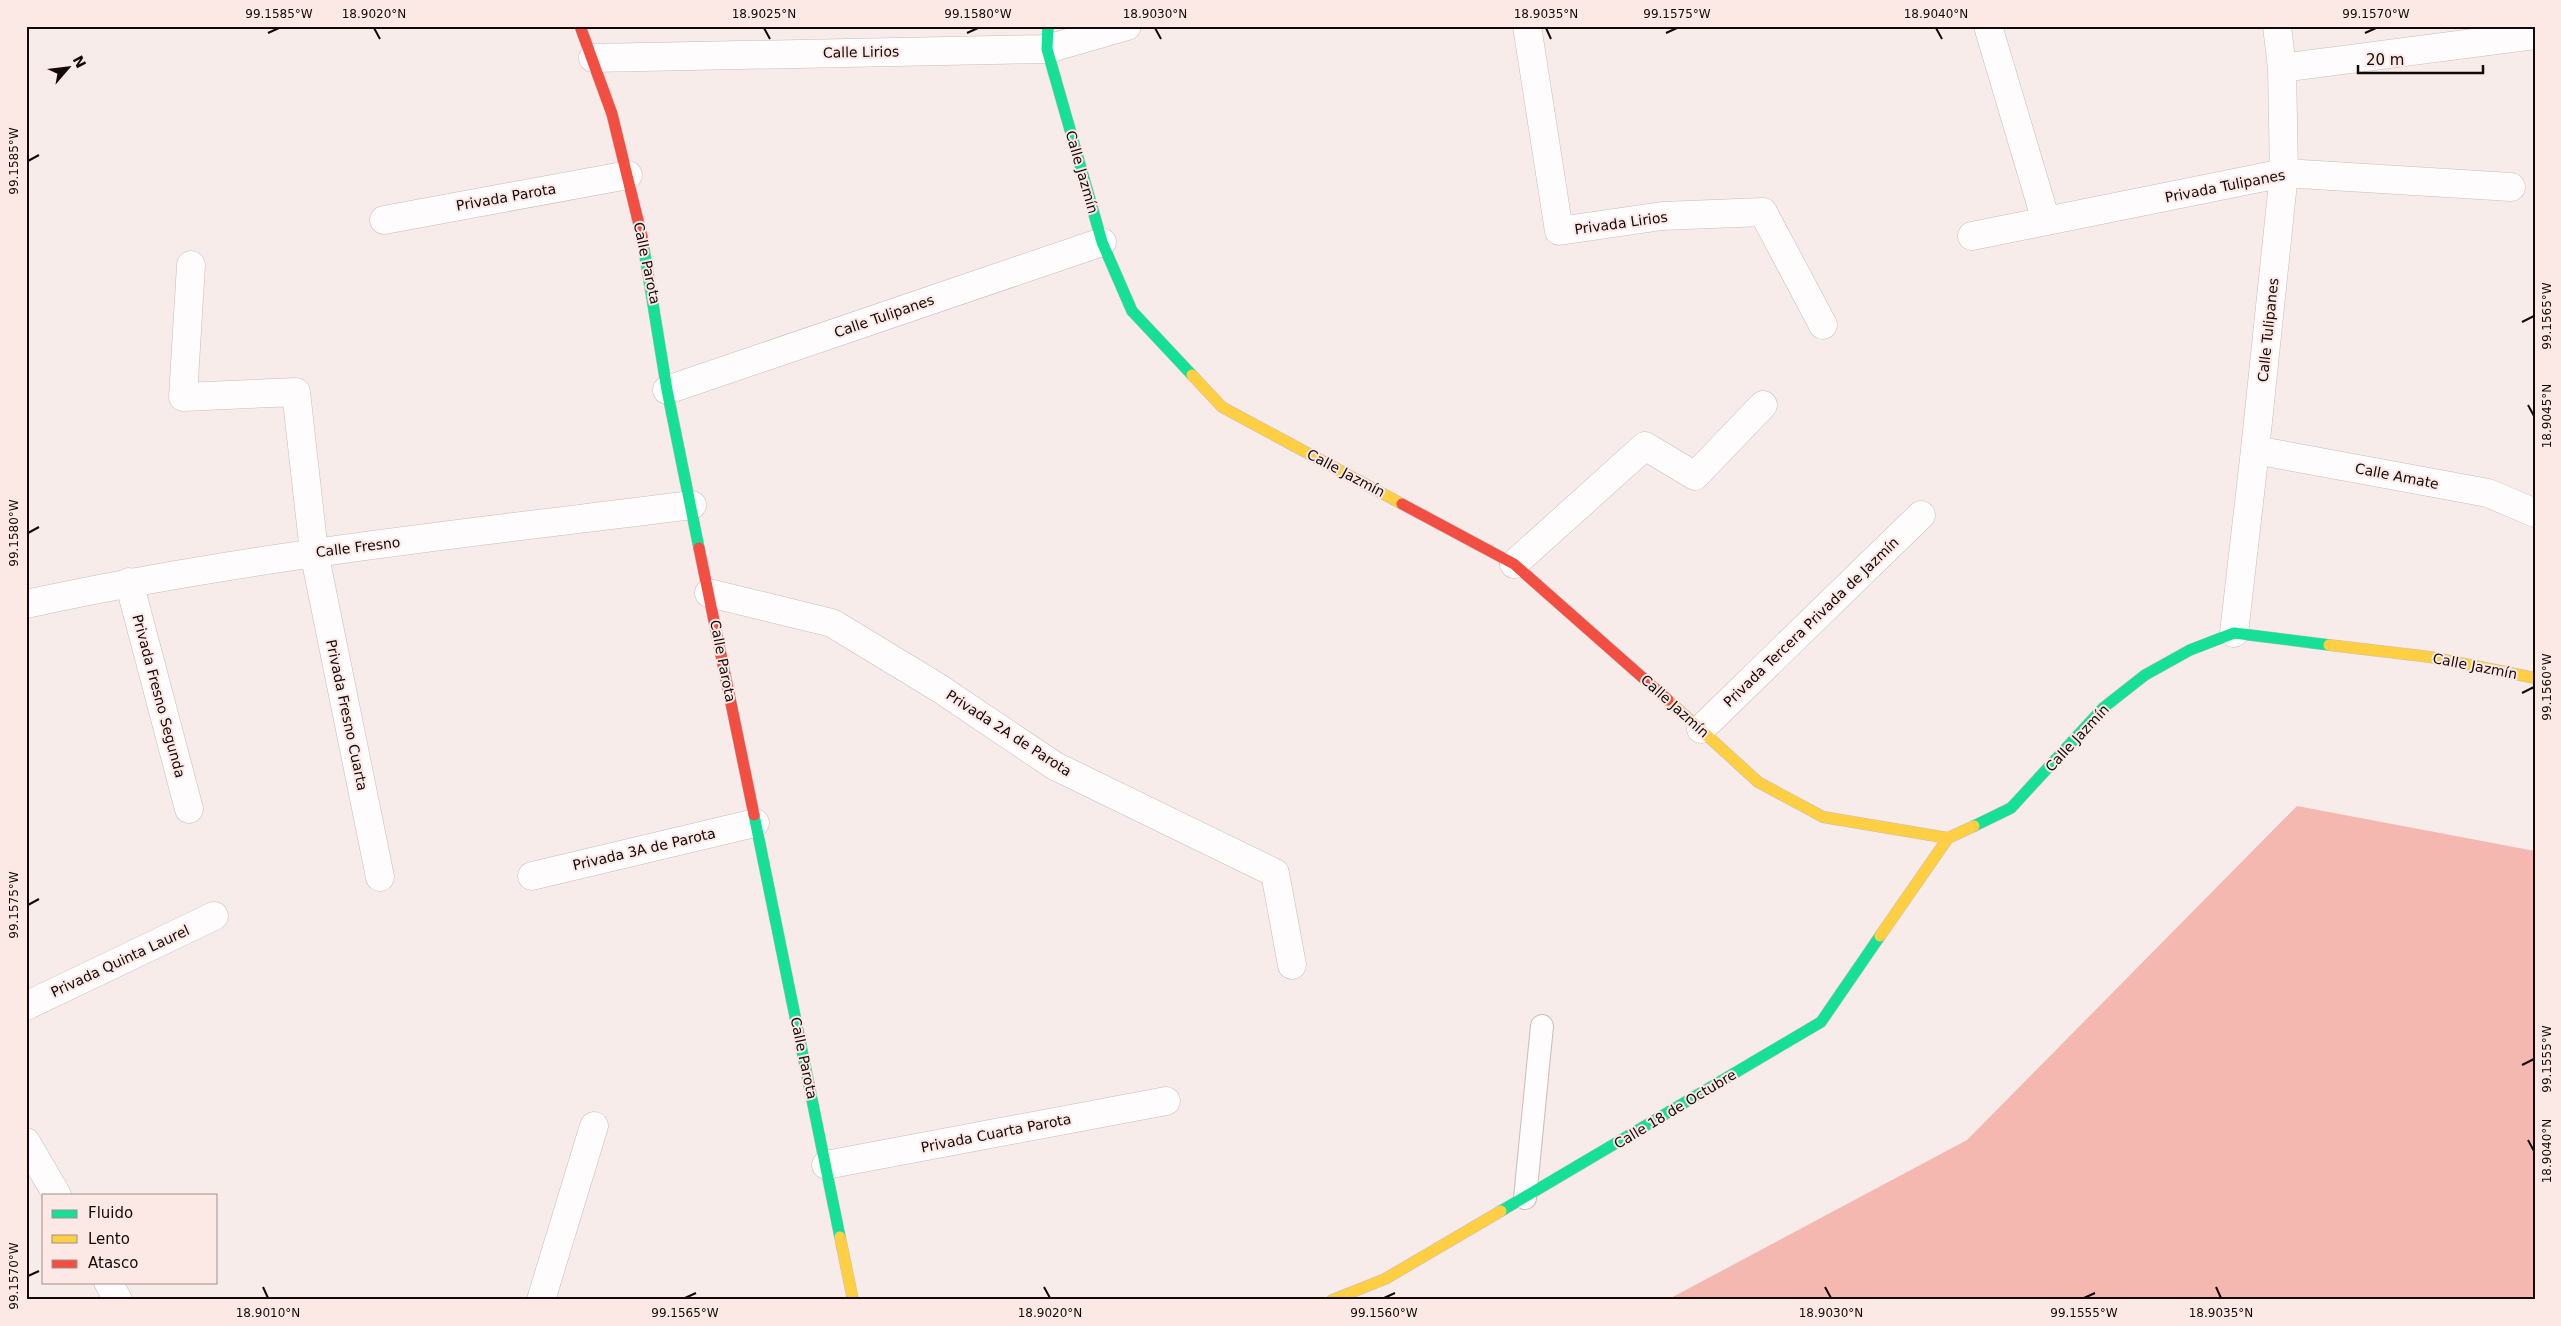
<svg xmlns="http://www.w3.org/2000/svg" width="2561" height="1326" font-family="'DejaVu Sans',sans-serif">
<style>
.forest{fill:#f4b8b0}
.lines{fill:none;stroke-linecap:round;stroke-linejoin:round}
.lane-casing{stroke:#c8bdbb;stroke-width:24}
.street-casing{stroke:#c8bdbb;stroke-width:29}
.fast-casing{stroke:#c8bdbb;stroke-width:12}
.slow-casing{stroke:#c8bdbb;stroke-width:12}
.jam-casing{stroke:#c8bdbb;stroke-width:12}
.lane{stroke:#fefcfc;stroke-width:22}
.street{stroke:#fefcfc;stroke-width:28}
.fast{stroke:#16e098;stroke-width:11}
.slow{stroke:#ffcf43;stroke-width:11}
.jam{stroke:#f24e42;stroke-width:11}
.ticks{fill:none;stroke:#130908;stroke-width:2}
.labels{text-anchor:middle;stroke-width:4;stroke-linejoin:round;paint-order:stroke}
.street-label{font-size:14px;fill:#130908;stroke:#fce8e5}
.neatline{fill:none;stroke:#130908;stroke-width:2}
.ticks-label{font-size:12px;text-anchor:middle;fill:#130908}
</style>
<rect width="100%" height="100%" fill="#f7ecea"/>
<path class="forest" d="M 2297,806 L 2535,851 L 2535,1300 L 1667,1300 L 1967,1140 Z"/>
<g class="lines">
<g class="lane-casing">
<path id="lane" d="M 1525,1198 L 1542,1026"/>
</g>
<g class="street-casing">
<path id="street" d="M 1527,26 L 1559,231 L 1662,216 L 1763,212 L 1823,325
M 1988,26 L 2046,221
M 593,58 L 1047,49 L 1127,26
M 2282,68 L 2535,35
M 384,220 L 628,175
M 1972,236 L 2284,173 L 2511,187
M 191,265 L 183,397 L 296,392 L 314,552 L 380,877
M 667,390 L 1102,242
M 2255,450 L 2488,493 L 2535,513
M 1514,564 L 1645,446 L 1695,476 L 1763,405
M 129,582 L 189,809
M 709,593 L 832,623 L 939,688 L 1055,766 L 1275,873 L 1292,965
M 26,604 C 246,556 469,533 692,505
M 2234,633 L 2255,450 L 2284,173 L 2282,68 L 2277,26
M 1701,729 L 1921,515
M 532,876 L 755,823
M 26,1006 L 214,916
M 26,1142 L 57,1195
M 826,1165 L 1166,1101
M 108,1282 L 118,1300
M 541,1300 L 594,1126"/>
</g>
<g class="fast-casing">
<path id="fast" d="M 1048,26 L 1047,49 L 1102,242 L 1132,311 L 1192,375
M 642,237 L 667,390 L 699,548
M 754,815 L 840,1237
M 1974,826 L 2011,808 L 2103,708 L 2145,675 L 2190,650 L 2234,633 L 2329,645
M 1501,1211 L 1821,1022 L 1880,936"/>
</g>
<g class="slow-casing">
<path id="slow" d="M 1192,375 L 1222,407 L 1402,504
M 2329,645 L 2430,657 L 2535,678
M 1668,700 L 1758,782 L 1823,817 L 1948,838 L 1974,826
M 1880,936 L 1948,838
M 840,1237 L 853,1300
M 1332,1300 L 1385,1279 L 1501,1211"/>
</g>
<g class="jam-casing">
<path id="jam" d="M 580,26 L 612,114 L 642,237
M 1402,504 L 1514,564 L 1668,700
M 699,548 L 754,815"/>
</g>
<use href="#lane" class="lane"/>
<use href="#street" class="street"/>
<use href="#fast" class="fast"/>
<use href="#slow" class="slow"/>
<use href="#jam" class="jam"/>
</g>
<path class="ticks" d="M 374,28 L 380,39M 764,28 L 770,39M 1155,28 L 1161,39M 1546,28 L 1551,39M 1936,28 L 1942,39M 268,33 L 279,28M 967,33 L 978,28M 1666,33 L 1677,28M 2365,33 L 2376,28M 28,161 L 39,155M 2522,322 L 2534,316M 2528,405 L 2534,416M 28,533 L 39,527M 2522,693 L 2534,687M 28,905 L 39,899M 2522,1065 L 2534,1059M 2528,1140 L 2534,1151M 28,1276 L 39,1271M 263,1287 L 268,1298M 1044,1287 L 1050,1298M 1825,1287 L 1831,1298M 2216,1287 L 2221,1298M 685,1298 L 696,1293M 1384,1298 L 1395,1293M 2084,1298 L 2095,1293"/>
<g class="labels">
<g class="street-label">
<text transform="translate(861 52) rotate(-1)" y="5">Calle Lirios</text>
<text transform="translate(1082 172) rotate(74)" y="5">Calle Jazmín</text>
<text transform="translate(2225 186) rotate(-11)" y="5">Privada Tulipanes</text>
<text transform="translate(506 197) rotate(-10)" y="5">Privada Parota</text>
<text transform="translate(1621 223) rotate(-8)" y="5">Privada Lirios</text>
<text transform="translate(647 263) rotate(78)" y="5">Calle Parota</text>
<text transform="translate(884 316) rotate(-19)" y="5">Calle Tulipanes</text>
<text transform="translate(2268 330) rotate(-84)" y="5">Calle Tulipanes</text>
<text transform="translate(1346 473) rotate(28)" y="5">Calle Jazmín</text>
<text transform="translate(2397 476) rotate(11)" y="5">Calle Amate</text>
<text transform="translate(358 547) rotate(-7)" y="5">Calle Fresno</text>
<text transform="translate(1811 622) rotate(-44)" y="5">Privada Tercera Privada de Jazmín</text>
<text transform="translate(723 661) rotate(79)" y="5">Calle Parota</text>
<text transform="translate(2475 666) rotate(11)" y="5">Calle Jazmín</text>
<text transform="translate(159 696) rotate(75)" y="5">Privada Fresno Segunda</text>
<text transform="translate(1675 706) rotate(42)" y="5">Calle Jazmín</text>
<text transform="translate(347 715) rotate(78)" y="5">Privada Fresno Cuarta</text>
<text transform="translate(1009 733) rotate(33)" y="5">Privada 2A de Parota</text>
<text transform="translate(2077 738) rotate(-47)" y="5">Calle Jazmín</text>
<text transform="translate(644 849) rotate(-13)" y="5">Privada 3A de Parota</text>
<text transform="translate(120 961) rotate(-25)" y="5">Privada Quinta Laurel</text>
<text transform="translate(804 1058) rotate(78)" y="5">Calle Parota</text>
<text transform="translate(1675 1109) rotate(-31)" y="5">Calle 18 de Octubre</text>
<text transform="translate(996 1133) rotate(-11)" y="5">Privada Cuarta Parota</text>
</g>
</g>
<rect width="2561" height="1326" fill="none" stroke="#fce8e5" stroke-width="55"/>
<rect x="42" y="1194" width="175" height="90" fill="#fce8e5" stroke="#9f8f8d"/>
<rect x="52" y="1210" width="25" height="8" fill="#16e098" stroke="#9f8f8d"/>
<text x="88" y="1218" font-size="15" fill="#130908">Fluido</text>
<rect x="52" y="1235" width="25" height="8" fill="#ffcf43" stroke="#9f8f8d"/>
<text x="88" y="1244" font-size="15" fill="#130908">Lento</text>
<rect x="52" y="1260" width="25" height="8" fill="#f24e42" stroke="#9f8f8d"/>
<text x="88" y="1268" font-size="15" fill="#130908">Atasco</text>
<g transform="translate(68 68) rotate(62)" stroke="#fce8e5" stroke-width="4" paint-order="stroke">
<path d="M0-4L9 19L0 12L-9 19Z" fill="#130908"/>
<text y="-8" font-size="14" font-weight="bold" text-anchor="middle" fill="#130908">N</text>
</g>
<path d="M2358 65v8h125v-8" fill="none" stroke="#130908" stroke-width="2.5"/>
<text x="2366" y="65" font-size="15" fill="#130908" stroke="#fce8e5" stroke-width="4" paint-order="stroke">20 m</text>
<rect x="28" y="28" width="2506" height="1270" class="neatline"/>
<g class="ticks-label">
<text x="279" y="18">99.1585°W</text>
<text x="374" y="18">18.9020°N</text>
<text x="764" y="18">18.9025°N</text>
<text x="978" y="18">99.1580°W</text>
<text x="1155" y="18">18.9030°N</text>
<text x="1546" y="18">18.9035°N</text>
<text x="1677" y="18">99.1575°W</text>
<text x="1936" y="18">18.9040°N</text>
<text x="2376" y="18">99.1570°W</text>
<text transform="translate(14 161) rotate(-90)" y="4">99.1585°W</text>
<text transform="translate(2547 316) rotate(-90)" y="4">99.1565°W</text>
<text transform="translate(2547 416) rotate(-90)" y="4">18.9045°N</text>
<text transform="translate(14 533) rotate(-90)" y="4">99.1580°W</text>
<text transform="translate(2547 687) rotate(-90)" y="4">99.1560°W</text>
<text transform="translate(14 905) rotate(-90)" y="4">99.1575°W</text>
<text transform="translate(2547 1059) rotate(-90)" y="4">99.1555°W</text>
<text transform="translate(2547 1151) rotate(-90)" y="4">18.9040°N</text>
<text transform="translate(14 1276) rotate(-90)" y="4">99.1570°W</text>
<text x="268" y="1317">18.9010°N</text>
<text x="685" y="1317">99.1565°W</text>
<text x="1050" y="1317">18.9020°N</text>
<text x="1384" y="1317">99.1560°W</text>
<text x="1831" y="1317">18.9030°N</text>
<text x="2084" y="1317">99.1555°W</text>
<text x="2221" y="1317">18.9035°N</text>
</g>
</svg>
